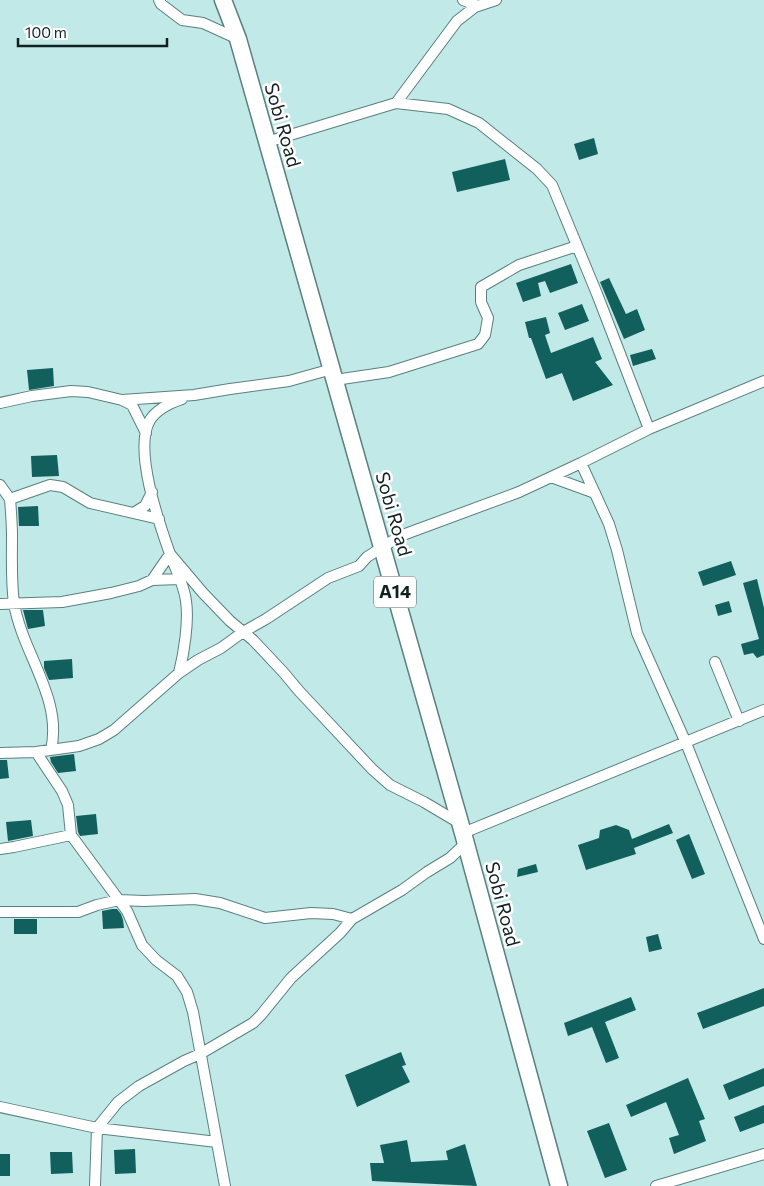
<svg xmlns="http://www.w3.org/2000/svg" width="764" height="1186" font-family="Commissioner,sans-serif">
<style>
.building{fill:#11605e}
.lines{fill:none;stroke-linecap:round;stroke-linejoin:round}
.minor-casing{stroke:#5a807e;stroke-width:12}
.trunk-casing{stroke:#5a807e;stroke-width:19}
.minor{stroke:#fff;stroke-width:10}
.trunk{stroke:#fff;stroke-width:16}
.labels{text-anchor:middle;stroke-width:5;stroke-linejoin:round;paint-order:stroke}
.shield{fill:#fff;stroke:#596463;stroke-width:1}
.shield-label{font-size:18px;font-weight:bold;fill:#122120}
.street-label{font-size:19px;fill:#122120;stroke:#fff}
</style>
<rect width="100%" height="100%" fill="#c0e9e7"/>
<path class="building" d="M 594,138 L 598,154 L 579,160 L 574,144 Z
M 505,159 L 510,180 L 457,192 L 452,172 Z
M 571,264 L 578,283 L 550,293 L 545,281 L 538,283 L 541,296 L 523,302 L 516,283 Z
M 609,278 L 626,314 L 637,309 L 645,330 L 624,339 L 600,282 Z
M 582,304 L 589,321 L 565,330 L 558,313 Z
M 546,317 L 550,333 L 545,335 L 551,353 L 593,337 L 602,359 L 595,362 L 613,385 L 573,401 L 562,373 L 546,379 L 531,338 L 529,338 L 525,322 Z
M 652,349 L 656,359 L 633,366 L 630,355 Z
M 53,368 L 54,386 L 29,390 L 27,370 Z
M 57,455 L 59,476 L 32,477 L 31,456 Z
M 38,506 L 39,526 L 19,526 L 18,507 Z
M 731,561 L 736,575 L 703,586 L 698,572 Z
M 757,579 L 764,608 L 764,655 L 757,658 L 753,653 L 744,655 L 741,644 L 759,639 L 743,583 Z
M 729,601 L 732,612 L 718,616 L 715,605 Z
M 23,610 L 43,610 L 45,626 L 28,629 Z
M 72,659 L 73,678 L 49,680 L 44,668 L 44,661 Z
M 74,754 L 76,771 L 58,773 L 51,762 L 50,757 Z
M 0,760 L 7,760 L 9,778 L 0,779 Z
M 96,814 L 98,834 L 80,836 L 78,832 L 76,816 Z
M 31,820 L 33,836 L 8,841 L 6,822 Z
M 669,824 L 673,833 L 634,848 L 636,854 L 586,870 L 578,845 L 599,838 L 600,830 L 616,825 L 629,830 L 632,839 Z
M 689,834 L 705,874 L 692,879 L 676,840 Z
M 536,864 L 538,872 L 517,877 L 518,869 Z
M 112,909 L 117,909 L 121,914 L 123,920 L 124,928 L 103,929 L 102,911 Z
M 14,919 L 37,919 L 37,934 L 14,934 Z
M 658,934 L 662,949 L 649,952 L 646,937 Z
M 764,988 L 764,1006 L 703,1029 L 697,1013 Z
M 631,997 L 636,1010 L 605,1022 L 619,1058 L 606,1063 L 592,1027 L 568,1036 L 564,1023 Z
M 401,1052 L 406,1065 L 402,1066 L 410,1082 L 357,1107 L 345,1075 Z
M 764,1068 L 764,1086 L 729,1100 L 723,1085 Z
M 688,1078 L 705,1119 L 699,1121 L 706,1141 L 674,1154 L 669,1138 L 679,1135 L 666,1102 L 631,1117 L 626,1105 Z
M 764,1105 L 764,1123 L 740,1132 L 734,1117 Z
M 609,1123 L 627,1170 L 605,1178 L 587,1131 Z
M 407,1140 L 411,1162 L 448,1160 L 446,1151 L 465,1144 L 477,1186 L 372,1181 L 370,1163 L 384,1163 L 380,1145 Z
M 135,1149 L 136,1173 L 115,1174 L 114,1150 Z
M 50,1152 L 72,1152 L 73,1173 L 51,1174 Z
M 0,1154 L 10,1154 L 10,1176 L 0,1176 Z"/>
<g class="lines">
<g class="minor-casing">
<path id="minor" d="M 159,0 L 161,4 L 182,20 L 203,23 L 238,39
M 463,0 L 478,6
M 396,103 L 457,21 L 475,7 L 496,0
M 267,142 L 396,103 L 448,109 L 479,123 L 537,169 L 552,185 L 597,294 L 649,429
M 335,380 L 389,372 L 478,344 L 485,335 L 488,318 L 481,302 L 481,287 L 519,265 L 577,246
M 122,400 L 132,405 L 146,433
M 0,403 L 32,396 L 71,391 L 88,392 L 122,400 L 194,395 L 230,389 L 289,381 L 332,369
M 581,463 L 609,524 L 617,550 L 637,633 L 686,743 L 764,939
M 551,477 L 595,493
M 0,485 L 10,499 C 11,511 12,524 12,537 C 12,559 11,581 14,603 C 22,653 63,698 51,750
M 10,499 L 50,485 L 63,487 L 90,503 L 159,519
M 135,512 L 145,506 L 152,492
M 152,580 L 170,554 L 203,593 L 230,621 L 253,640 L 284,673 L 299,691 L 372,769 L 390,785 L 424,802 L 461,824
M 0,604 L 62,602 L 111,593 L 139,586 L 152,580 L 180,579
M 715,662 L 739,721
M 179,673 C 184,653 189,621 186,601 C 184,584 175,569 170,554 C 159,523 133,449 150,420 C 157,409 170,403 182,399
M 36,752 L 62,791 L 68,805 L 71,835 L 127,911 L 142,945 L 156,960 L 177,976 L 187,992 L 193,1012 L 225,1186
M 0,753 L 36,752 L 79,746 L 99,739 L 114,730 L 179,673 L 198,660 L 221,648 L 243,632 L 266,619 L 328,578 L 359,566 L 367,557 L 400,536 L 519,492 L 581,463 L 649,429 L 764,381
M 463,833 L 764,710
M 0,849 L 14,847 L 71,835
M 0,912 L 78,912 L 97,905 L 119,900 L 144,901 L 195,899 L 220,903 L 265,918 L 311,913 L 333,914 L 352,919
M 0,1107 L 97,1128 L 217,1142
M 95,1186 L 97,1128 L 118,1102 L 139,1086 L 184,1061 L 200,1054 L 253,1023 L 261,1015 L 291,978 L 340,933 L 352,919 L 402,890 L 427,872 L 450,858 L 466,843
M 656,1186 L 764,1154"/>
</g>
<g class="trunk-casing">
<path id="trunk" d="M 223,0 L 238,39 L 463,833 L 559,1186"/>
</g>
<use href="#minor" class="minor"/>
<use href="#trunk" class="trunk"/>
</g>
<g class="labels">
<rect class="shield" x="374" y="576.5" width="42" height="31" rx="4"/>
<g class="shield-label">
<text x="395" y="598">A14</text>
</g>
<g class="street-label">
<text transform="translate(283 125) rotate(74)" y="7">Sobi Road</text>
<text transform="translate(394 514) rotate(74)" y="7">Sobi Road</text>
<text transform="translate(503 904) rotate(75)" y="7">Sobi Road</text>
</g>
</g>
<path d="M18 38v8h149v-8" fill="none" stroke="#122120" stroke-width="2.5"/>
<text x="25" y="38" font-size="15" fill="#122120" stroke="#ffffff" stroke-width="4" paint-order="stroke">100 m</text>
</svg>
